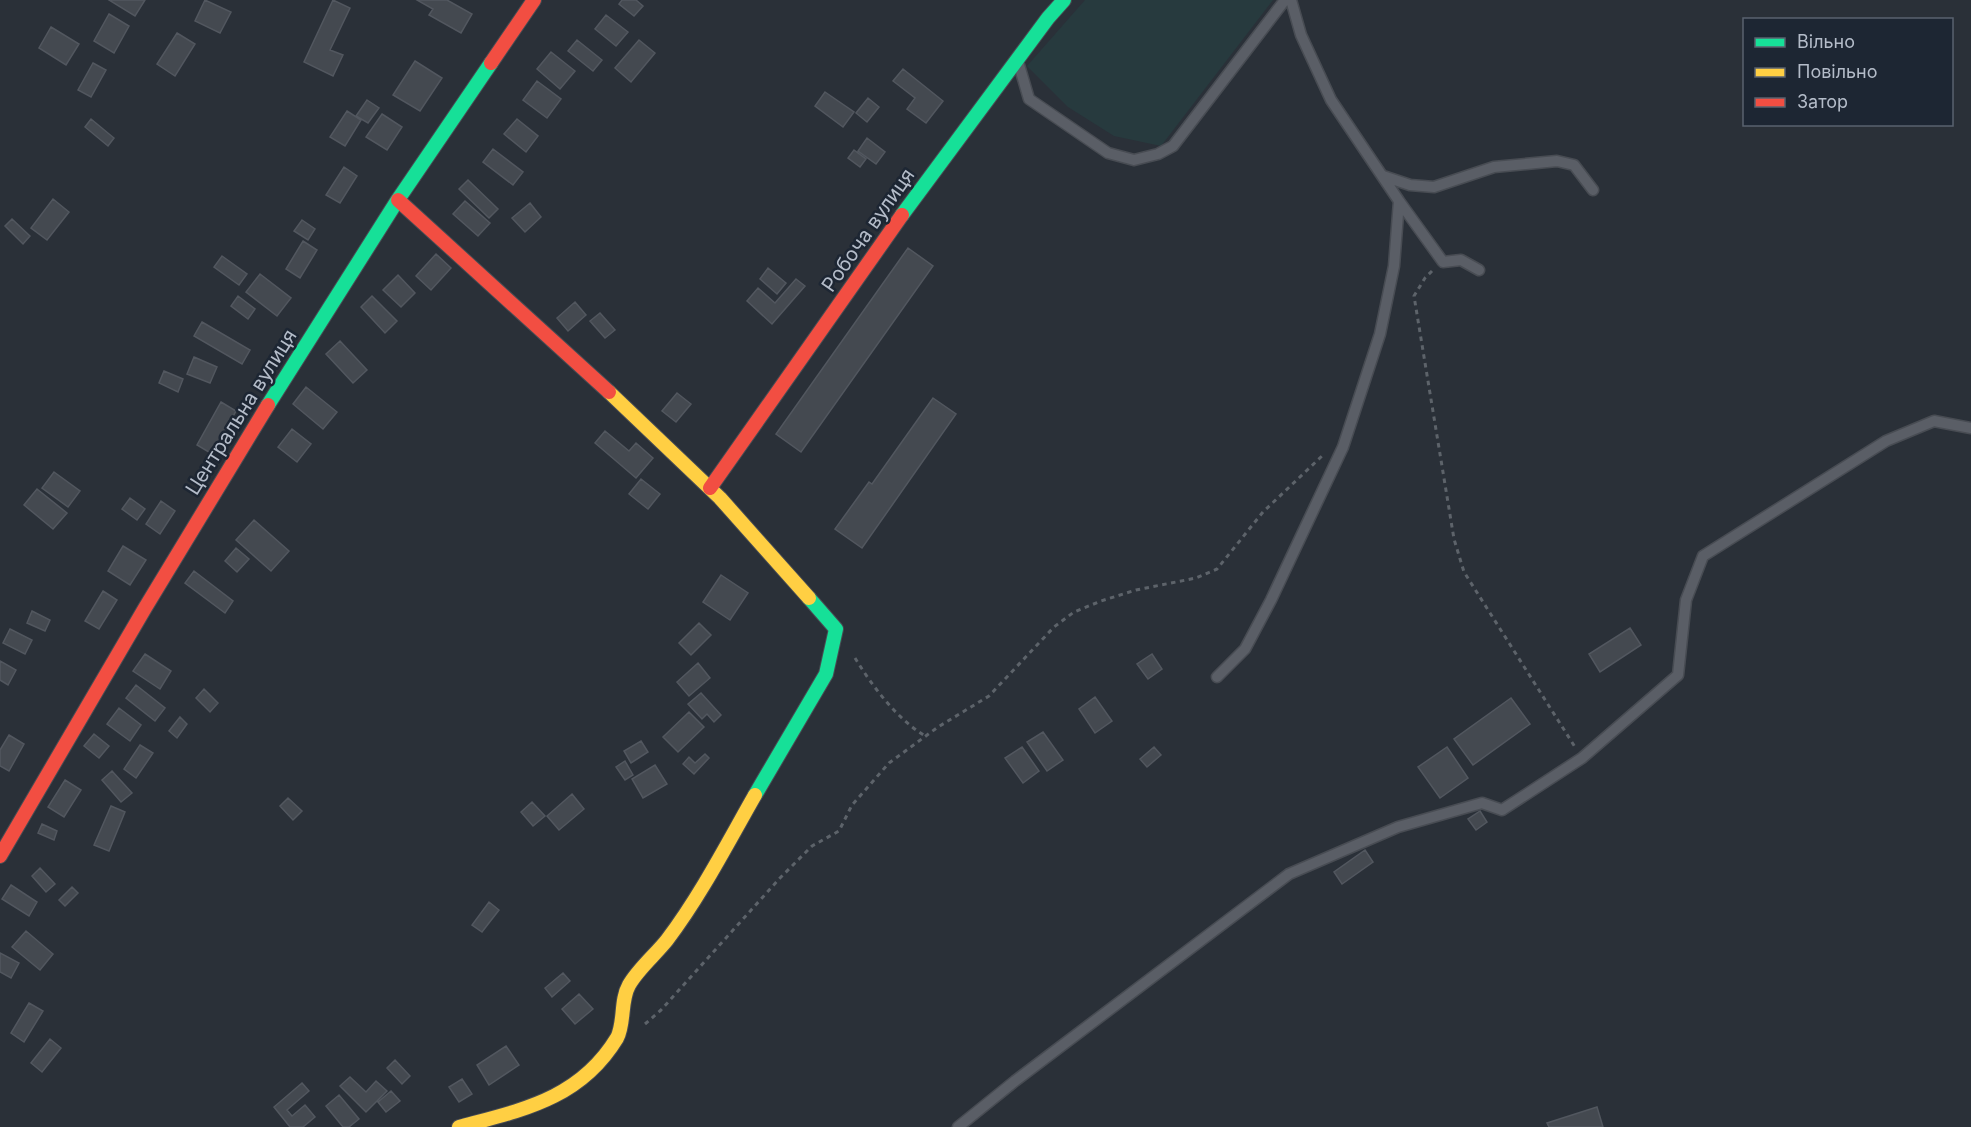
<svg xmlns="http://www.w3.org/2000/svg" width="1971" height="1127" font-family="Inter,sans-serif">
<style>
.green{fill:#273a3e}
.building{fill:#444950;stroke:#52575f;stroke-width:1.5}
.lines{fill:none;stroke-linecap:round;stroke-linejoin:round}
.lane-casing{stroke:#484c53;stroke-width:13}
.fast-casing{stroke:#484c53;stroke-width:16}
.slow-casing{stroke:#484c53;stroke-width:16}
.jam-casing{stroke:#484c53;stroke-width:16}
.path{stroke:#5d636a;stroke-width:3;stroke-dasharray:4.5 4.5;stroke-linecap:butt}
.lane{stroke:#5a5e66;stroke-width:10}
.fast{stroke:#16e098;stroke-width:14}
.slow{stroke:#ffcf43;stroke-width:14}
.jam{stroke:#f24e42;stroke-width:14}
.labels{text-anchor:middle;stroke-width:5;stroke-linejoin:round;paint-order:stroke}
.street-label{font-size:20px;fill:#b4bcc9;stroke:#1d2633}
</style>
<rect width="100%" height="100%" fill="#2a3038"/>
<path class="green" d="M 1085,0 L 1273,0 L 1161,146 L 1114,136 L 1068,107 L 1027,66 Z"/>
<path class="building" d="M 109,0 L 145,0 L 135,16 Z
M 205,0 L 231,12 L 220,33 L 195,21 Z
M 333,0 L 350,8 L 330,50 L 343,55 L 333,76 L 304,62 Z
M 417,0 L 447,0 L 472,14 L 461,33 L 429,15 L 433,9 Z
M 622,0 L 636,0 L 643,6 L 634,16 L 619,4 Z
M 109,14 L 129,26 L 114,53 L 94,41 Z
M 606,15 L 628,32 L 616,46 L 595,29 Z
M 51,27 L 79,44 L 66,65 L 39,48 Z
M 177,33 L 195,44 L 175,76 L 157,64 Z
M 577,40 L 602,60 L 593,71 L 568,51 Z
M 639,40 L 655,53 L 631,82 L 615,68 Z
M 551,52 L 575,71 L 560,89 L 537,69 Z
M 415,61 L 442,78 L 420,111 L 393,95 Z
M 93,63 L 106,70 L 91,97 L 78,90 Z
M 903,69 L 943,101 L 926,123 L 907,109 L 915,98 L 893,81 Z
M 537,81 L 561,99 L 547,118 L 523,100 Z
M 825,92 L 854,112 L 843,127 L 815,106 Z
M 868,98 L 879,107 L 867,122 L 856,113 Z
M 367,100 L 379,108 L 368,123 L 356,116 Z
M 347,111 L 361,120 L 345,146 L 330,137 Z
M 382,114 L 402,127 L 387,150 L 366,137 Z
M 91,119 L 114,138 L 108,146 L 85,127 Z
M 517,119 L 538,136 L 526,152 L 504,134 Z
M 867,138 L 885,152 L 876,164 L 858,151 Z
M 493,149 L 523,172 L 513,185 L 483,162 Z
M 854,150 L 866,159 L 860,167 L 848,158 Z
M 344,167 L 357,176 L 340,203 L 326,195 Z
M 468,180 L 498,209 L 489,218 L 459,189 Z
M 53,199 L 69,212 L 47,240 L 31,228 Z
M 465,201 L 490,223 L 478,236 L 453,214 Z
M 530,203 L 541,217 L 525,232 L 512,218 Z
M 12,219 L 30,236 L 23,244 L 5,226 Z
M 302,220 L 315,229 L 308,240 L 294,231 Z
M 303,241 L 317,250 L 300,278 L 286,269 Z
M 908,248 L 933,266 L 801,452 L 776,434 Z
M 436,254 L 451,268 L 431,290 L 416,276 Z
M 222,256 L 247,274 L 239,285 L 214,267 Z
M 768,268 L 786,283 L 777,294 L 760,279 Z
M 260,274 L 291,298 L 277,316 L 246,292 Z
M 398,275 L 415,293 L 401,307 L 383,290 Z
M 796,279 L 805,286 L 772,324 L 747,301 L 758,288 L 775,303 Z
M 238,296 L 255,309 L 248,319 L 231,306 Z
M 372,296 L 397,321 L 385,333 L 361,307 Z
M 575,302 L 586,315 L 568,331 L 557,318 Z
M 600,313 L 615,330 L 605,338 L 590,321 Z
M 202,322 L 250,350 L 242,364 L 194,336 Z
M 340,341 L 367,370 L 353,383 L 326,354 Z
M 194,357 L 217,367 L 210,383 L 187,374 Z
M 164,371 L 183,379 L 178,392 L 159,383 Z
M 306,387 L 337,412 L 323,429 L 293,404 Z
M 677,393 L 691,404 L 676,422 L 662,411 Z
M 933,398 L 956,414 L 862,548 L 835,529 L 869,482 L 872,484 Z
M 221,402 L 236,411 L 212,454 L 197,445 Z
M 292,429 L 311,444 L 297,462 L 278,447 Z
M 605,431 L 629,451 L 636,443 L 653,458 L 636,478 L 595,443 Z
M 54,472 L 80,491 L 68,507 L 42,488 Z
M 641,479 L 660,494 L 648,509 L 629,494 Z
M 37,489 L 67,513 L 53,529 L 24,505 Z
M 130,498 L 145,509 L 137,520 L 122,509 Z
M 161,501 L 175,511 L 160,534 L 146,524 Z
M 254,520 L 289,551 L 271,571 L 236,540 Z
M 123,546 L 146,560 L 130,585 L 108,571 Z
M 236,548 L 249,559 L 237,572 L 225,561 Z
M 194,571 L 233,601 L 225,613 L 185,583 Z
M 721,575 L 748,593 L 730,620 L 703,602 Z
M 103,591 L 117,600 L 99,629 L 85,621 Z
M 32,611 L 50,620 L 45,631 L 27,623 Z
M 699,623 L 711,635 L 691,655 L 679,643 Z
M 1630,628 L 1641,645 L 1600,672 L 1589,654 Z
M 10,629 L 32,640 L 25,654 L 3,643 Z
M 145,654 L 171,671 L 160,689 L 133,671 Z
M 1152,654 L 1162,669 L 1148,679 L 1137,664 Z
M 0,661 L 16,670 L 8,685 L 0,680 Z
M 698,663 L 710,678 L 689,696 L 677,682 Z
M 136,685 L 165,708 L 155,721 L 126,698 Z
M 204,689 L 218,703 L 210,712 L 196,698 Z
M 701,693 L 721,715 L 714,722 L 707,714 L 702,719 L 688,704 Z
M 1095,697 L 1112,721 L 1095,733 L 1079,709 Z
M 1511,698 L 1530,724 L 1473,765 L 1454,739 Z
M 119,708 L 141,725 L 130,741 L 107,724 Z
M 689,712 L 704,727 L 678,752 L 663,737 Z
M 180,717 L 187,724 L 177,738 L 169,731 Z
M 1043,732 L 1063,760 L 1047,771 L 1027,742 Z
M 94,734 L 109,746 L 99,758 L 84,746 Z
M 9,735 L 24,744 L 9,771 L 0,766 L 0,750 Z
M 641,741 L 648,752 L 631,763 L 624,751 Z
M 140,745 L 153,753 L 136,778 L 124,769 Z
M 1022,747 L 1039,771 L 1023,783 L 1005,758 Z
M 1154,747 L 1161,755 L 1147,767 L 1140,759 Z
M 1447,747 L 1468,778 L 1440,798 L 1418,767 Z
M 705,754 L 709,758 L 694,774 L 683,764 L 689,757 L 695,763 Z
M 625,761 L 633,775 L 625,780 L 616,767 Z
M 655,765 L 667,784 L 643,798 L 632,779 Z
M 112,771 L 132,793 L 121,802 L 102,780 Z
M 65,780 L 81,790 L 64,817 L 48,807 Z
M 572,794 L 584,809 L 559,830 L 547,816 Z
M 288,798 L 302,811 L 293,820 L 280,806 Z
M 532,802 L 545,816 L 533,826 L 521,812 Z
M 111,806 L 125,812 L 109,851 L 94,845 Z
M 1480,811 L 1487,822 L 1476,830 L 1468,819 Z
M 42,824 L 57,831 L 54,840 L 38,833 Z
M 1365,850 L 1373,862 L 1342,884 L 1334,872 Z
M 40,868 L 55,884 L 46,892 L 32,876 Z
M 11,885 L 37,902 L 29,916 L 2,899 Z
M 72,887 L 78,893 L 65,906 L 59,900 Z
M 489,902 L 499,910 L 482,932 L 472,925 Z
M 26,931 L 53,954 L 40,970 L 12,947 Z
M 0,953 L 19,963 L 11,978 L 0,972 Z
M 563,973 L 570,981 L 552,997 L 545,988 Z
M 579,994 L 593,1009 L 575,1024 L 562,1009 Z
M 29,1003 L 43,1011 L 24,1042 L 11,1033 Z
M 50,1039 L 61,1048 L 42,1072 L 31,1063 Z
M 506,1046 L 519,1065 L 489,1085 L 477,1065 Z
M 395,1060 L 410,1076 L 402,1084 L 387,1068 Z
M 350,1077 L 366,1092 L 376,1081 L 387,1091 L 366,1112 L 340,1086 Z
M 462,1079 L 472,1094 L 459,1102 L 449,1087 Z
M 302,1083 L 309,1091 L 287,1110 L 292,1116 L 305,1105 L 315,1117 L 303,1127 L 290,1127 L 274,1107 Z
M 391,1091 L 400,1101 L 386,1112 L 378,1102 Z
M 339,1095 L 359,1119 L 349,1127 L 343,1127 L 326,1106 Z
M 1597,1107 L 1603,1127 L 1549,1127 L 1547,1123 Z"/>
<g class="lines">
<g class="lane-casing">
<path id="lane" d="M 1019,65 L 1029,99 L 1108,153 L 1134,160 L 1158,154 L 1173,146 L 1285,0
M 1383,176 L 1410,185 L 1434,187 L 1494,167 L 1557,161 L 1574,165 L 1593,190
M 1399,201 L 1443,262 L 1461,260 L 1479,270
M 1217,677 L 1245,649 L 1271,600 L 1343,447 L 1380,334 L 1394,266 L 1399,201 L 1331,100 L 1301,35 L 1291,0
M 958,1127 L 1015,1081 L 1289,874 L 1398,827 L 1482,803 L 1502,810 L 1582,758 L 1678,675 L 1686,600 L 1703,556 L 1886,441 L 1934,421 L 1971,428"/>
</g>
<g class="fast-casing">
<path id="fast" d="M 902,215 L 1048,18 L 1064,0
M 268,405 L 397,201 L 491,63
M 755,795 L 826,674 L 836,629 L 809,598"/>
</g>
<g class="slow-casing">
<path id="slow" d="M 609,392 L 720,498 L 809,598
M 459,1127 C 522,1110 580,1099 617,1038 C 625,1023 620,1001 629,985 C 638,969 656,954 667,940 C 701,895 727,844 755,795"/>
</g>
<g class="jam-casing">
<path id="jam" d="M 491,63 L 534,0
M 398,200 L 609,392
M 710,488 L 902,215
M 0,856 L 145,608 L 268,405"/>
</g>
<path class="path" d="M 1432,271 L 1425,278 L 1414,296 L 1454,539 L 1464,572 L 1575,747
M 855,658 C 873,687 896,718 925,736
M 645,1024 L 661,1010 L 780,878 L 812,846 L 839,831 L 852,805 L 889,763 L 938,727 L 989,696 L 1054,627 L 1074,612 L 1101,601 L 1136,590 L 1196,578 L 1217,569 L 1263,512 L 1322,456"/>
<use href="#lane" class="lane"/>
<use href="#fast" class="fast"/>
<use href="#slow" class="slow"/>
<use href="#jam" class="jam"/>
</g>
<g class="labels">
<g class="street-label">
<text transform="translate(868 230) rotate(-55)" y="7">Робоча вулиця</text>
<text transform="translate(241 412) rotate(-58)" y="7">Центральна вулиця</text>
</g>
</g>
<rect x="1743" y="18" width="210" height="108" fill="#1d2633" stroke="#59626f" stroke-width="1.5"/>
<rect x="1755" y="38" width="30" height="9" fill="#16e098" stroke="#59626f" stroke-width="1.5"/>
<text x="1797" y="48" font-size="18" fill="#b4bcc9">Вільно</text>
<rect x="1755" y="68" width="30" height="9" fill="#ffcf43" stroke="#59626f" stroke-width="1.5"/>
<text x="1797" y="78" font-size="18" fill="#b4bcc9">Повільно</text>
<rect x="1755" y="98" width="30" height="9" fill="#f24e42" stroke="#59626f" stroke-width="1.5"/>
<text x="1797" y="108" font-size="18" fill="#b4bcc9">Затор</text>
</svg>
